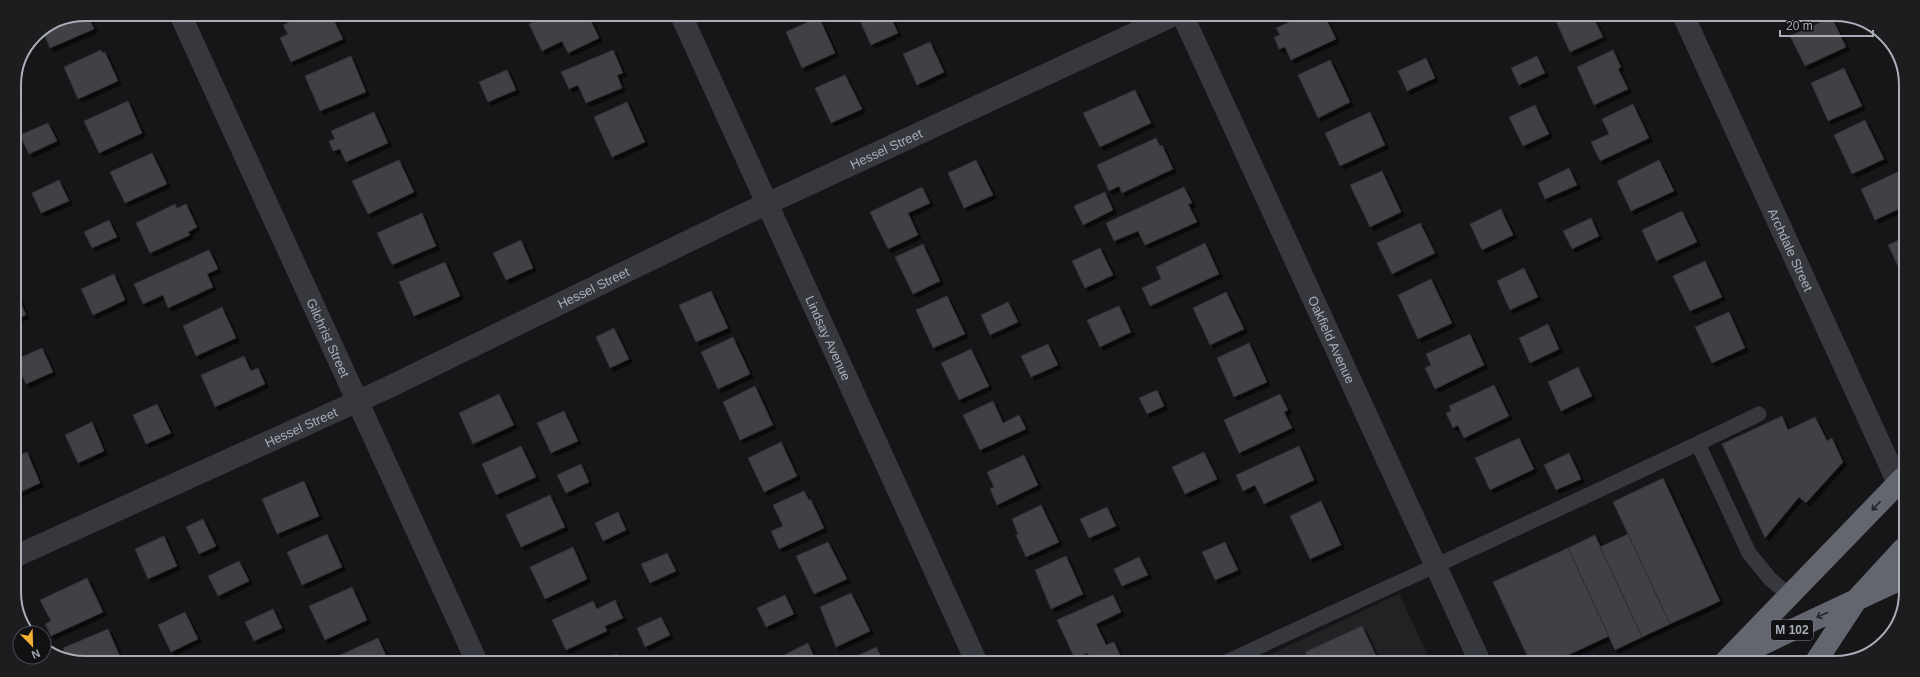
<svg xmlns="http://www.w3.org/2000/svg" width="1920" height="677" font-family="Arial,sans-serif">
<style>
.built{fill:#222225}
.building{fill:#404145;stroke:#303034;filter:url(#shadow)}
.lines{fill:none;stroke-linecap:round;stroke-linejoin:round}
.lane{stroke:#37383d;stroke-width:15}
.street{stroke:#37383d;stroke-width:22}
.highway{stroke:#63666e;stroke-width:22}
.oneway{stroke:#26262a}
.labels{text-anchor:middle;stroke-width:3;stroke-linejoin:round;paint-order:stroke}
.shield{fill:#111113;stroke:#7b7e86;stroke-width:1}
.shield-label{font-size:12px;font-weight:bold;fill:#a8adb8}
.street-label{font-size:13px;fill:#a8adb8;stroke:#111113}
.rim{fill:none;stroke:#a8adb8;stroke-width:2}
</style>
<defs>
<filter id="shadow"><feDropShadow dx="3.5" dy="3.5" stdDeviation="0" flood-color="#0009"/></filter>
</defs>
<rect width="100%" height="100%" fill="#161618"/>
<path class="built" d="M 1399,594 L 1431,662 L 1254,662 Z"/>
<path class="building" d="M 87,14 L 94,29 L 50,48 L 42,30 L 58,19 Z
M 307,14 L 331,15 L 343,39 L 291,62 L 280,38 L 288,34 L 283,25 Z
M 549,15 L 588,15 L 599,38 L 568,53 L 562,41 L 542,51 L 529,24 Z
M 872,16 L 890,16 L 898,33 L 871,45 L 860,21 Z
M 819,17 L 835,53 L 802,68 L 786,32 Z
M 1301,17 L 1325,17 L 1336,39 L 1291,60 L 1285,47 L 1279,49 L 1274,37 L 1280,35 L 1276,28 Z
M 1554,17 L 1593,17 L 1603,37 L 1570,52 Z
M 1830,18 L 1832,18 L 1846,47 L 1805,66 L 1790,36 Z
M 930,42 L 944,72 L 917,85 L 903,54 Z
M 101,50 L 102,53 L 105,52 L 118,81 L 78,99 L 64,67 Z
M 613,50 L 623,73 L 617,75 L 622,88 L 586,103 L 578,85 L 569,89 L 561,72 Z
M 1613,50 L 1621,67 L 1618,69 L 1628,89 L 1594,105 L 1577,67 Z
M 351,56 L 366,92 L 320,111 L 305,76 Z
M 1537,56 L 1545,73 L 1519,85 L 1511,68 Z
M 1426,58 L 1435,78 L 1407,91 L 1398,71 Z
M 1330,60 L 1350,102 L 1318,118 L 1298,75 Z
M 1844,68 L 1862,106 L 1828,121 L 1811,83 Z
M 507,70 L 516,90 L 488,102 L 479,82 Z
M 845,75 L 862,109 L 831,123 L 815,88 Z
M 14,90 L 19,101 L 14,103 Z
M 1135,90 L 1151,123 L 1100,147 L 1083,113 Z
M 128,101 L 142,133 L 99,153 L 84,121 Z
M 627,102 L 645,142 L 612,157 L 594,117 Z
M 1633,104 L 1649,138 L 1600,161 L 1591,142 L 1609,134 L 1602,119 Z
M 1535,105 L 1549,134 L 1523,146 L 1509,117 Z
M 374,112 L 388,143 L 346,162 L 340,149 L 333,151 L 329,141 L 335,139 L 331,131 Z
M 1370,112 L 1385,145 L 1340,166 L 1325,133 Z
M 1865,120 L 1884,159 L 1852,174 L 1834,135 Z
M 48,123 L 57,141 L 29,154 L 20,135 Z
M 1156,138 L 1160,146 L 1162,145 L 1173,169 L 1122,193 L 1119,186 L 1109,191 L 1097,165 Z
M 152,153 L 167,184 L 125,203 L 110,172 Z
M 399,160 L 414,192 L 368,214 L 352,181 Z
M 976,160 L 993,195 L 964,208 L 948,173 Z
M 1659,160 L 1674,191 L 1631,211 L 1617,181 Z
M 1569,168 L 1577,185 L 1545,199 L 1538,183 Z
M 1382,171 L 1401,212 L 1370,227 L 1350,185 Z
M 1900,171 L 1905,181 L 1905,206 L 1875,220 L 1861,189 Z
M 59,180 L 69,201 L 41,213 L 32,193 Z
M 922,187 L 930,203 L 908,213 L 918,235 L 888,249 L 870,212 Z
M 1184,187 L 1192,203 L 1188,204 L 1197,222 L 1145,245 L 1138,231 L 1114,241 L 1106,223 Z
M 1105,192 L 1113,210 L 1083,225 L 1074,206 Z
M 175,204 L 177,208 L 186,204 L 197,227 L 188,232 L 190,235 L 150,253 L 136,223 Z
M 1501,209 L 1513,235 L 1482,250 L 1470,224 Z
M 1682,211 L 1697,242 L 1656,261 L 1642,230 Z
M 422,213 L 436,246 L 392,265 L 377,233 Z
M 1591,218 L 1599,236 L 1572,249 L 1563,231 Z
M 109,220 L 117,237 L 92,248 L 84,232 Z
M 1420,223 L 1435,253 L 1392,274 L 1377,243 Z
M 1905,237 L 1905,281 L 1888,245 Z
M 521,240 L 533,268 L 506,280 L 493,253 Z
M 1205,243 L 1219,274 L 1150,306 L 1142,288 L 1161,279 L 1156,267 Z
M 923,244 L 940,281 L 913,294 L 895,257 Z
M 1100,248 L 1113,275 L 1085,288 L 1072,261 Z
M 209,250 L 218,269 L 207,274 L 213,287 L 168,308 L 163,295 L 143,304 L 134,284 Z
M 1705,261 L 1722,297 L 1690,311 L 1673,276 Z
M 445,262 L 460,296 L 414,316 L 399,282 Z
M 1524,268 L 1538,297 L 1510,310 L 1497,281 Z
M 114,274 L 125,300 L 93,315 L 81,289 Z
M 1431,279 L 1452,323 L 1418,339 L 1398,295 Z
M 711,291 L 728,328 L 696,342 L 679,305 Z
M 1226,292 L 1244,329 L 1210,345 L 1193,308 Z
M 947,296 L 965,334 L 933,348 L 916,310 Z
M 18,297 L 26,315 L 14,320 L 14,299 Z
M 1008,302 L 1018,322 L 990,335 L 981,315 Z
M 1119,306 L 1131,332 L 1100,347 L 1087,320 Z
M 222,307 L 236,338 L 196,356 L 183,326 Z
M 1729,312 L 1745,348 L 1712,363 L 1695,327 Z
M 1548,324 L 1559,349 L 1530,363 L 1519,338 Z
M 614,328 L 629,359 L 610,368 L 596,337 Z
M 1470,334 L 1484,365 L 1435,389 L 1425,368 L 1431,365 L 1426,354 Z
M 733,337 L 750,374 L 718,389 L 701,352 Z
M 1249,343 L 1267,382 L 1234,397 L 1217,358 Z
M 1048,344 L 1058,365 L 1031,377 L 1021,356 Z
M 42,348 L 53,372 L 26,384 L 15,360 Z
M 971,349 L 989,386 L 959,400 L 941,363 Z
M 244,356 L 251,371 L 258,368 L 265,384 L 215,407 L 201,375 Z
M 1578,367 L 1592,396 L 1561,411 L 1548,382 Z
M 1494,385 L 1509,416 L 1464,438 L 1458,425 L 1453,428 L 1446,413 L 1451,411 L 1449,406 Z
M 755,386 L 773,425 L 740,440 L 723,402 Z
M 1157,390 L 1164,406 L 1147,414 L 1139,398 Z
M 499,394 L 514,425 L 473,444 L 459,413 Z
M 1280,394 L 1288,410 L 1284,412 L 1292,428 L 1239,453 L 1224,420 Z
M 993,401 L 1003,423 L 1019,415 L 1026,429 L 980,450 L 963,415 Z
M 157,404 L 171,433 L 146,444 L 133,415 Z
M 564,411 L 578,441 L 551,453 L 537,423 Z
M 1782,416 L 1788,430 L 1815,417 L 1827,441 L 1832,438 L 1843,462 L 1806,503 L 1799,497 L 1765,538 L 1722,444 Z
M 92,422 L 104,451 L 78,463 L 65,435 Z
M 1519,438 L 1534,469 L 1490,490 L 1475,458 Z
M 781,442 L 797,476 L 764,492 L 748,458 Z
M 521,446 L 536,477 L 496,495 L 482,464 Z
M 1299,446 L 1314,480 L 1264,504 L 1255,485 L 1243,491 L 1236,475 Z
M 27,452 L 40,483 L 14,495 L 14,458 Z
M 1204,452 L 1217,479 L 1185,494 L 1172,467 Z
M 1569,453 L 1581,479 L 1556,490 L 1544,465 Z
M 1024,455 L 1038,485 L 997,505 L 990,489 L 994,487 L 987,472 Z
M 581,464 L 589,482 L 566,493 L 557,475 Z
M 1663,478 L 1720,601 L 1670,624 L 1613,502 Z
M 304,481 L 319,516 L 277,534 L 262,499 Z
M 804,491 L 809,500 L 811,500 L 824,528 L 779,549 L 771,531 L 783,526 L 773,505 Z
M 550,495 L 565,527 L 521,547 L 506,515 Z
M 1321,501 L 1341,545 L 1310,559 L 1290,516 Z
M 1041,505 L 1059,542 L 1026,557 L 1016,535 L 1018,534 L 1012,519 Z
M 1107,507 L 1116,526 L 1089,538 L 1080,519 Z
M 618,512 L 626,530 L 603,541 L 595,523 Z
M 203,519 L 216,546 L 199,554 L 186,527 Z
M 327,534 L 342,567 L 302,585 L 287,552 Z
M 1628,534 L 1670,624 L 1642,637 L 1600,547 Z
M 1595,535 L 1642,637 L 1615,650 L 1568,548 Z
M 164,536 L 177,566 L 148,579 L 135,549 Z
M 828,542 L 847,579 L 814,594 L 796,556 Z
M 1225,542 L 1238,570 L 1215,580 L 1202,552 Z
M 573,547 L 587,579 L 545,599 L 530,567 Z
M 1568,548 L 1609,636 L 1553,662 L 1530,662 L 1493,582 Z
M 667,553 L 676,571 L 650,583 L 641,564 Z
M 1066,556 L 1083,594 L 1051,609 L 1035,570 Z
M 1139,557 L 1148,575 L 1122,586 L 1114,569 Z
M 239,561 L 249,581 L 218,596 L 208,576 Z
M 87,578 L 103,612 L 51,636 L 45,624 L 51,621 L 40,600 Z
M 352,587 L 367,620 L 325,640 L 309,606 Z
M 851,593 L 870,631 L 836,647 L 820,607 Z
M 785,595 L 794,614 L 766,627 L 757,608 Z
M 1113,595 L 1121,612 L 1096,624 L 1106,645 L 1114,642 L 1123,662 L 1091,661 L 1087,653 L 1075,659 L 1057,620 Z
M 615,600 L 623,618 L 605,626 L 607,631 L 566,650 L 552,620 L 593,601 L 597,609 Z
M 273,609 L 282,628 L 254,641 L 245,622 Z
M 185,612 L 198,639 L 171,652 L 158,625 Z
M 661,617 L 670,635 L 645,647 L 637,628 Z
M 1362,626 L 1379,662 L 1309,662 L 1305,652 Z
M 108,629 L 121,659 L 68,659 L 63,648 Z
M 378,638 L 388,660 L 329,660 Z
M 808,643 L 816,661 L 784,661 L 782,656 Z
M 876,647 L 884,661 L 846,661 Z
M 617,654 L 620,660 L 602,660 Z"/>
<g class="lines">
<path class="lane" d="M 1698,444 L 1749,553 L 1770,579 L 1789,595
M 1226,662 C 1404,579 1583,500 1759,414"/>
<g class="street">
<path id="s1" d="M 180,14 L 476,660"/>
<path id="s2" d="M 681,15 L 976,661"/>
<path id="s3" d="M 1183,16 L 1480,662"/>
<path id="s4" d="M 1684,17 L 1898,483"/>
<path id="s5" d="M 14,557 L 387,388 L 734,219 L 1172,16"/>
</g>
<path class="highway" d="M 1739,655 L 1903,578
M 1726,661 L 1903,478
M 1815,663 L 1857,599 L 1903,549"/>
</g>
<defs><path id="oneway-shaft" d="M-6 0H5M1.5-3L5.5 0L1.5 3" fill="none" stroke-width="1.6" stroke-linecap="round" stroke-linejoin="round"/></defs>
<g class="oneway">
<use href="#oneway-shaft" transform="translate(1876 506) rotate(133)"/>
<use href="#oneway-shaft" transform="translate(1822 615) rotate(155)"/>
</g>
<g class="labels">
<rect class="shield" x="1771" y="620" width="42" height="20" rx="3"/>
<g class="shield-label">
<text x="1792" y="634">M 102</text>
</g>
<g class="street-label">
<text dy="5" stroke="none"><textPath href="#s5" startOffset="963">Hessel Street</textPath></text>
<text dy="5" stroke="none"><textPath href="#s4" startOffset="256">Archdale Street</textPath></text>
<text dy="5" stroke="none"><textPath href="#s5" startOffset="639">Hessel Street</textPath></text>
<text dy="5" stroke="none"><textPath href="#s1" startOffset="356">Gilchrist Street</textPath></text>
<text dy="5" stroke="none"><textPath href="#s2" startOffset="355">Lindsay Avenue</textPath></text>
<text dy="5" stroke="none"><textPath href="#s3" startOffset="356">Oakfield Avenue</textPath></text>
<text dy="5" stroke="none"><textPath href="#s5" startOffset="315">Hessel Street</textPath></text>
</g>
</g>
<path d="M0 0H1920V677H0ZM85 21H1835A64 64 0 0 1 1899 85V592A64 64 0 0 1 1835 656H85A64 64 0 0 1 21 592V85A64 64 0 0 1 85 21Z" fill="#1d1d20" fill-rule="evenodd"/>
<path class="rim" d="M85 21H1835A64 64 0 0 1 1899 85V592A64 64 0 0 1 1835 656H85A64 64 0 0 1 21 592V85A64 64 0 0 1 85 21Z"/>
<g transform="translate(32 645) rotate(157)"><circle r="19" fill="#111113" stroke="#4d4f55"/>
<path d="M0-3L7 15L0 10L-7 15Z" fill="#f2b134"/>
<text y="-6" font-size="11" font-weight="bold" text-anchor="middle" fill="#a8adb8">N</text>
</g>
<path d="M1780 30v6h93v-6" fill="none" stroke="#a8adb8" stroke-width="2"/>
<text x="1786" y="30" font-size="12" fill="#a8adb8" stroke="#111113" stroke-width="3" paint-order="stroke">20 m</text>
</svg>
